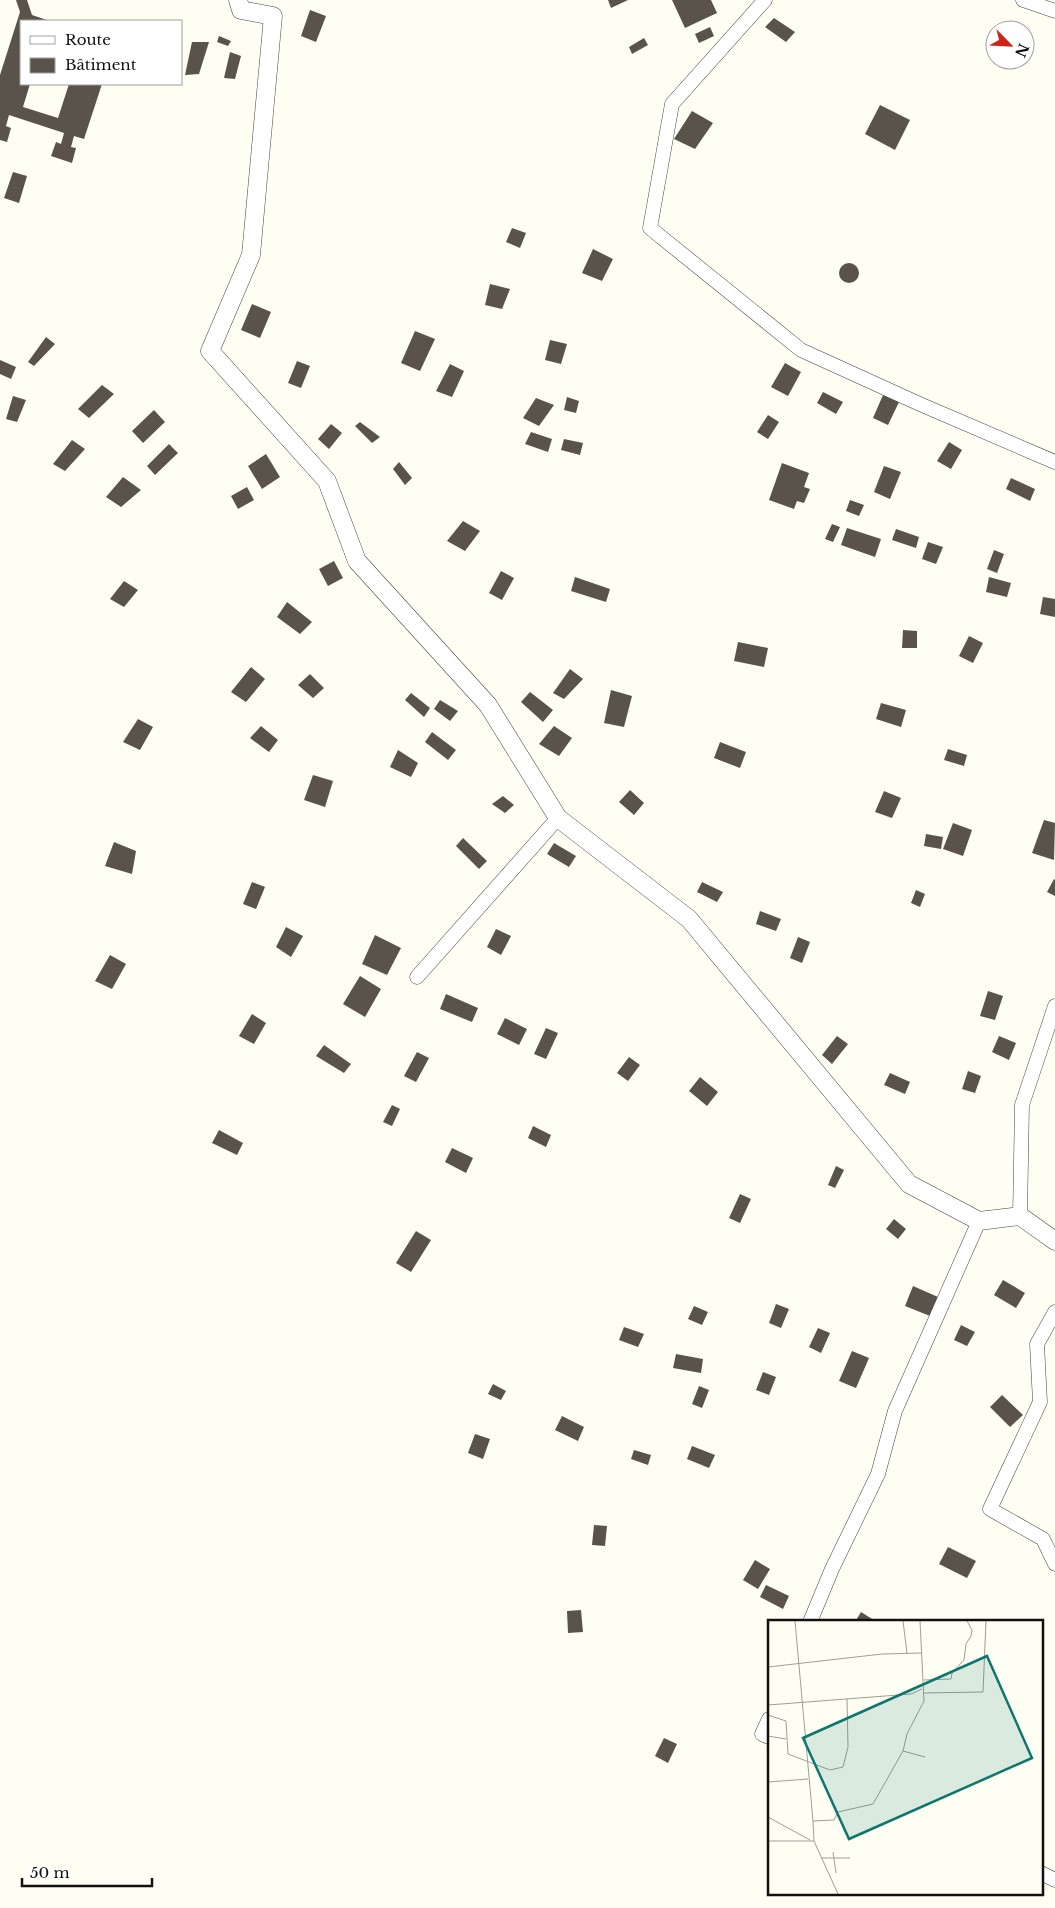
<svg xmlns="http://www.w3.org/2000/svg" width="1055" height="1908" font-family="'Libre Baskerville',serif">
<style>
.building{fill:#5a534b}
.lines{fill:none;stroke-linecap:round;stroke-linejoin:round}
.minor-casing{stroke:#434343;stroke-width:15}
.tertiary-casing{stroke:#434343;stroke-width:19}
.minor{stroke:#fff;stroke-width:14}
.tertiary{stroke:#fff;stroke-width:18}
.inset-road{fill:none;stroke:#9f9f98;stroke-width:1}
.view{fill:#0f766e;fill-opacity:0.15;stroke:#0f766e;stroke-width:2.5}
.inset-edge{fill:none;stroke:#101010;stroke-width:2.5}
</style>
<rect width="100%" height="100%" fill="#fffef3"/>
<path class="building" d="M 16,0 L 27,0 L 32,15 L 50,21 L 21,21 L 21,84 L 30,84 L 23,107 L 58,118 L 69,84 L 102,84 L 84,139 L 74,136 L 71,147 L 76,148 L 72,163 L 51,156 L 56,142 L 61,144 L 64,133 L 9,115 L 6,126 L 11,128 L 7,142 L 0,140 L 0,75 L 20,12 Z
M 608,0 L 628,0 L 611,8 Z
M 672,0 L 711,0 L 717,13 L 685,28 Z
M 310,10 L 326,16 L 316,42 L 301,36 Z
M 774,18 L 795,32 L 786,42 L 765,27 Z
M 710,27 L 714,36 L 699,43 L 695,34 Z
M 219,36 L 231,41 L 228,46 L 217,42 Z
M 644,38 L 648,45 L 632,54 L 629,47 Z
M 192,42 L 209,42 L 199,74 L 185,75 Z
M 230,52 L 241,56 L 235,79 L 224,78 Z
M 880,105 L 910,120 L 895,150 L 865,134 Z
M 692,111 L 713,123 L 695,149 L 674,139 Z
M 13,172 L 27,176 L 19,203 L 4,198 Z
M 512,228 L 526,233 L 520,248 L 506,242 Z
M 593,249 L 613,259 L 602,281 L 582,273 Z
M839 273a10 10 0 1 1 20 0a10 10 0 1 1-20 0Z
M 490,284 L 510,289 L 502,309 L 485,305 Z
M 252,304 L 271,312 L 260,338 L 241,330 Z
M 415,331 L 435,339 L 420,371 L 401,363 Z
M 46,337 L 55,344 L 34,366 L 28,362 Z
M 550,340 L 567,344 L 561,364 L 545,360 Z
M 0,360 L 16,367 L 11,379 L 0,374 Z
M 297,361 L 310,366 L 301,388 L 288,383 Z
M 785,363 L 801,372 L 788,396 L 771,387 Z
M 450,364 L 464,371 L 452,397 L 436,391 Z
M 102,385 L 114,394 L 89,418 L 78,409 Z
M 823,392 L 843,402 L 836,414 L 817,403 Z
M 883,395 L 899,402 L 888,425 L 873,418 Z
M 13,396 L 26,400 L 17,422 L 6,419 Z
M 567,397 L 579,401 L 576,413 L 564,410 Z
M 536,398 L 554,405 L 539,426 L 523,418 Z
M 154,410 L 165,422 L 143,443 L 132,431 Z
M 768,415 L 779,422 L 768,439 L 757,432 Z
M 360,422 L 380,437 L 372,443 L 355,426 Z
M 331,424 L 342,433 L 329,449 L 318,439 Z
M 531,432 L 552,439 L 548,452 L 525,444 Z
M 564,439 L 583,443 L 580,455 L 561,450 Z
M 72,440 L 85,449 L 65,471 L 53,464 Z
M 949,442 L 962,450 L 951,469 L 937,461 Z
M 169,444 L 178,453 L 155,475 L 147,466 Z
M 266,454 L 280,477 L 262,489 L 248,466 Z
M 399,462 L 412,478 L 405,485 L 393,469 Z
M 782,463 L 809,473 L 804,487 L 810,489 L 804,503 L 797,501 L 794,509 L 769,500 Z
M 884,466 L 901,472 L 890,499 L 874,492 Z
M 123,477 L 141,490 L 121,507 L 106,497 Z
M 1011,478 L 1035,489 L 1030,501 L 1006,489 Z
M 247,487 L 254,500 L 238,509 L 231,496 Z
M 850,500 L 864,505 L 859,516 L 846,511 Z
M 463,521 L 480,531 L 465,551 L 447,541 Z
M 832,524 L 840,527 L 833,542 L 825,539 Z
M 847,528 L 881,539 L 875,557 L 841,545 Z
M 896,529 L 919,537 L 916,548 L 892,540 Z
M 928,542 L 943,547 L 936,564 L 922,559 Z
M 994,550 L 1004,554 L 997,573 L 987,569 Z
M 334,561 L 343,578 L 328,586 L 319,569 Z
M 501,571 L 514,578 L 502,600 L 489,593 Z
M 575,577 L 610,589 L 606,602 L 571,591 Z
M 989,577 L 1011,583 L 1007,597 L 986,592 Z
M 124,581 L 138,590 L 124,607 L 110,599 Z
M 1043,597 L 1055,599 L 1055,617 L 1040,614 Z
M 287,602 L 312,622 L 300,634 L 277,617 Z
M 903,630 L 917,631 L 917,648 L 902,648 Z
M 969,636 L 983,643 L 973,663 L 959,656 Z
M 738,642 L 768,648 L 764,667 L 734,661 Z
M 251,667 L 265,679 L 246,702 L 231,692 Z
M 570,669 L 583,679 L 564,699 L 553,693 Z
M 310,674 L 324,688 L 313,698 L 298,685 Z
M 611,690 L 632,696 L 624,727 L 604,723 Z
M 530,692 L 553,710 L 543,722 L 521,702 Z
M 411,693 L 430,708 L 424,717 L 405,700 Z
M 440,700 L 458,711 L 450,721 L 434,709 Z
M 881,703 L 906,710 L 901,727 L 876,719 Z
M 138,719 L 153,727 L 140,750 L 123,742 Z
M 261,726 L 278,740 L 269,752 L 250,738 Z
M 554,726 L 572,738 L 559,756 L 539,744 Z
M 432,732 L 456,750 L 448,760 L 425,742 Z
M 720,742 L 746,752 L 740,768 L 714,758 Z
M 948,749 L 967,755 L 964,766 L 944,760 Z
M 398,750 L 418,763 L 411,777 L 390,767 Z
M 313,775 L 333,781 L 325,807 L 304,800 Z
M 630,790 L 644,803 L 634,815 L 619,802 Z
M 884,791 L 901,798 L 892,818 L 875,812 Z
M 503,796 L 514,805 L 505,813 L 492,804 Z
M 1044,820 L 1055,823 L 1054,860 L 1032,853 Z
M 953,823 L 972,830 L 963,856 L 943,849 Z
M 926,834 L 943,837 L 941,849 L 924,846 Z
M 463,838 L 487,861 L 479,869 L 456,846 Z
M 114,842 L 136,851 L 132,874 L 105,866 Z
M 554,843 L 576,856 L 569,867 L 547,854 Z
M 1054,879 L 1055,880 L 1055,896 L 1047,892 Z
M 252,882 L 265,887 L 256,909 L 243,904 Z
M 702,882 L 723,892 L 717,902 L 697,892 Z
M 916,890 L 925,894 L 920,907 L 911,903 Z
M 760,911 L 781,919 L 776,931 L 756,924 Z
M 286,927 L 303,936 L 291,957 L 276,947 Z
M 496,929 L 511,936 L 501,955 L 487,947 Z
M 375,935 L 401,948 L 387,975 L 362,964 Z
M 798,937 L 810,942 L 802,963 L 790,958 Z
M 110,955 L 126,964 L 112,989 L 95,981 Z
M 360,976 L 381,989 L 365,1017 L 343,1004 Z
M 988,991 L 1003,996 L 995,1020 L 980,1016 Z
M 446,994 L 478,1008 L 472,1022 L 440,1009 Z
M 252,1014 L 266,1023 L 254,1044 L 239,1036 Z
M 505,1018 L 527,1029 L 519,1045 L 497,1034 Z
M 546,1028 L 558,1033 L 546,1059 L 534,1054 Z
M 837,1036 L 848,1044 L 832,1064 L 822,1055 Z
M 999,1036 L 1016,1043 L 1009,1060 L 992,1052 Z
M 324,1045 L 351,1064 L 344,1073 L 316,1056 Z
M 417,1052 L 429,1058 L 416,1082 L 404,1076 Z
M 629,1057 L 640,1065 L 628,1081 L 617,1073 Z
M 968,1071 L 981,1076 L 975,1093 L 962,1089 Z
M 890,1073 L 910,1082 L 905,1094 L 884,1085 Z
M 700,1077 L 718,1092 L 707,1106 L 689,1091 Z
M 392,1105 L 400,1109 L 392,1126 L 383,1122 Z
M 533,1126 L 551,1135 L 546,1147 L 528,1138 Z
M 219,1130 L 243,1143 L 237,1155 L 212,1143 Z
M 452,1148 L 473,1158 L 466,1173 L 445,1162 Z
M 836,1166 L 844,1170 L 835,1188 L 828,1185 Z
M 740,1194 L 751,1199 L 740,1223 L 729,1218 Z
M 894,1219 L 906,1229 L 898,1239 L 886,1229 Z
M 416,1231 L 431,1240 L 411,1272 L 396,1263 Z
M 1003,1280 L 1025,1293 L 1016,1308 L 994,1295 Z
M 913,1286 L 938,1297 L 930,1316 L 905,1306 Z
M 776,1304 L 789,1309 L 781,1328 L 769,1323 Z
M 694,1306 L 708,1312 L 702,1325 L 688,1319 Z
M 961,1325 L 975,1332 L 967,1346 L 954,1340 Z
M 624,1327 L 644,1334 L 638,1347 L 619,1340 Z
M 818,1328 L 830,1333 L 821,1353 L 809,1347 Z
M 852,1351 L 869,1358 L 856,1388 L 839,1381 Z
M 676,1354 L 703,1359 L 701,1373 L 673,1368 Z
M 763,1372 L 776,1377 L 769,1395 L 756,1390 Z
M 493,1384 L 506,1391 L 501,1400 L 488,1394 Z
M 699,1386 L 709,1390 L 702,1408 L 692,1404 Z
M 1002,1395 L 1023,1415 L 1010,1427 L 990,1407 Z
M 562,1416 L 584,1427 L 578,1441 L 555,1430 Z
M 475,1434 L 490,1439 L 483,1459 L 468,1453 Z
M 692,1446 L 715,1455 L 709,1468 L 687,1459 Z
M 634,1450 L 651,1455 L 648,1465 L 631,1459 Z
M 594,1525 L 607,1526 L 605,1546 L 592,1545 Z
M 948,1547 L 976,1561 L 967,1578 L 939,1564 Z
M 755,1560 L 770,1569 L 758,1589 L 743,1580 Z
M 766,1585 L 789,1596 L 783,1609 L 760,1597 Z
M 581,1610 L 583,1632 L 568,1633 L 567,1611 Z
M 861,1612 L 877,1622 L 855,1622 Z
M 664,1738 L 677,1744 L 668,1763 L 655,1756 Z"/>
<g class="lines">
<g class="minor-casing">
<path id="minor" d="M 765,0 L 672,104 L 650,228 L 801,350 L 922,405 L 1055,462
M 1023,0 L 1055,11
M 417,977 L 558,818
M 1020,1216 L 1022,1105 L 1055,1006
M 1055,1312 L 1037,1344 L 1040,1402 L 990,1509 L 1043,1539 L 1055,1564
M 810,1622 L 832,1569 L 878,1474 L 895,1411 L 979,1221
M 769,1719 L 762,1734 L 769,1737
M 1041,1873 L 1055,1880"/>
</g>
<g class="tertiary-casing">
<path id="tertiary" d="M 238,0 L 241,10 L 273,16 L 251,255 L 210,351 L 327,481 L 357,561 L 488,705 L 558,818 L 689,919 L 909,1184 L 979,1221 L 1020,1216 L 1055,1241"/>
</g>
<use href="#minor" class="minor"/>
<use href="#tertiary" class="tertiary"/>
</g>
<g transform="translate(768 1620)">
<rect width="275" height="275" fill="#fffef3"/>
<path class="inset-road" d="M 27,1 L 45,201M 135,1 L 139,33M 0,47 L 114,34 L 154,33M 156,60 L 183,59 L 184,53 L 196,40 L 198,24 L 203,16 L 204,10 L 199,1M 156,73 L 215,72 L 218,1M 0,85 L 143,74 L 154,69M 0,95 L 18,101 L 20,134 L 62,150 L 75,147 L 80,127 L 79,79M 0,116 L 18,119M 135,131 L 157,137M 0,162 L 40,159M 0,197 L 42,220M 0,221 L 46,221 L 70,274M 46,221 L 45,201 L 66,200 L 70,192 L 105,184 L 135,131 L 139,114 L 156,81 L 152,1M 65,232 L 68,253M 53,238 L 82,238"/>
<path class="view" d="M 219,36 L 264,138 L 81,219 L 35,118 Z"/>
<rect width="275" height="275" class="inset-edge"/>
</g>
<rect x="20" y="20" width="162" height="65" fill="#ffffff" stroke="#9f9f9f"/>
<rect x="30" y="36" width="25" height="8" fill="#ffffff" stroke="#9f9f9f"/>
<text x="65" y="45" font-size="15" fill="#101010">Route</text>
<rect x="30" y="58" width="25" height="15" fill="#5a534b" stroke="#9f9f9f"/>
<text x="65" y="70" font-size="15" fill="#101010">Bâtiment</text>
<g transform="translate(1010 45) rotate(114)"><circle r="24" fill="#ffffff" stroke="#9f9f9f"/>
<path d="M0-4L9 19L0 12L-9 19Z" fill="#d22216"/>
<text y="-8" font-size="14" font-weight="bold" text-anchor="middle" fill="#101010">N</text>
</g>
<path d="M22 1878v8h130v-8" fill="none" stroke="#101010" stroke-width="2.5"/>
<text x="30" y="1878" font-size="15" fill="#101010" stroke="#ffffff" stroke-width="4" paint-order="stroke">50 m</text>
</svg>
